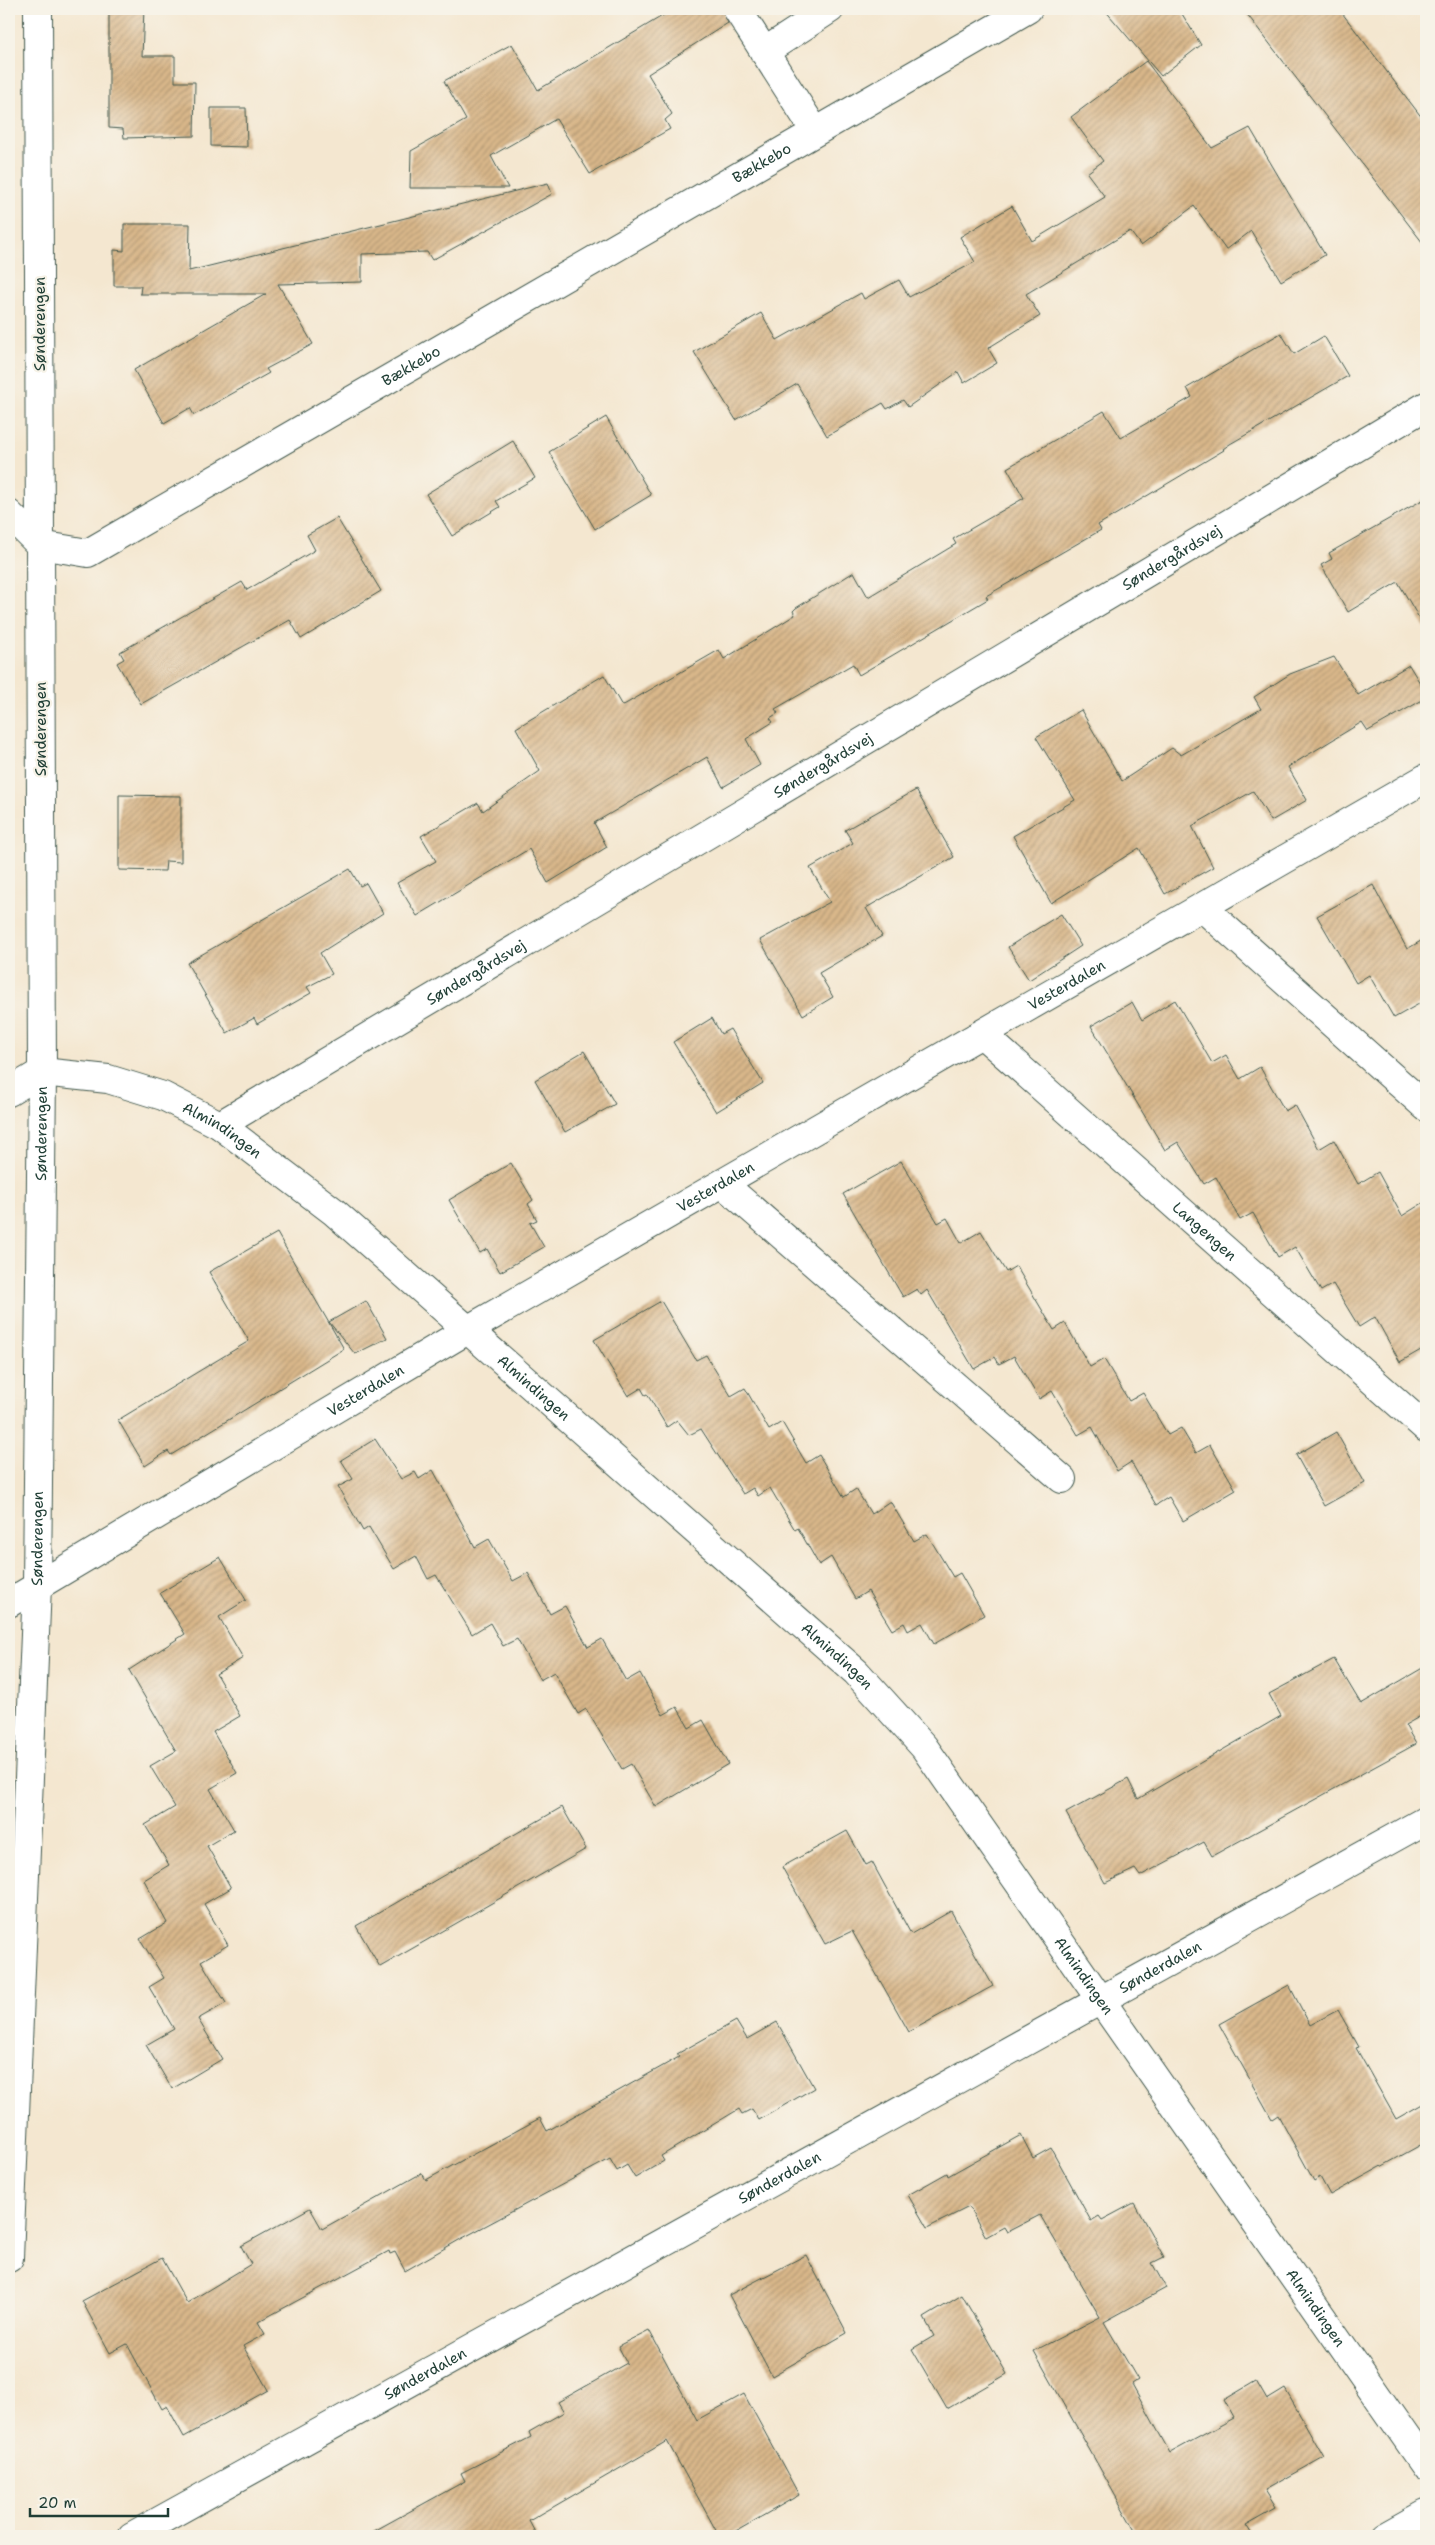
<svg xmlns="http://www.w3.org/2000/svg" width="1435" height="2545" font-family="'Shantell Sans',sans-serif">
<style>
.building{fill:url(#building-hatch)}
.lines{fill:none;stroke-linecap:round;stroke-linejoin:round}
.minor-casing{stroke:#3f564b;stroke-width:30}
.minor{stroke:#fff;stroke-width:28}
.labels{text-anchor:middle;stroke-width:4.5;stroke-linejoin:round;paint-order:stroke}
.street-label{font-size:15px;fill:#1f3d34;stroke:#f7f3e8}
</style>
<defs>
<pattern id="building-hatch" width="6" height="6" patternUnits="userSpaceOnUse" patternTransform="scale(1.25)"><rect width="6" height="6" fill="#d9b78a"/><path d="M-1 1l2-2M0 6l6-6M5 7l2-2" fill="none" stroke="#af9672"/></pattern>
</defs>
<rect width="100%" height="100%" fill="#f7f3e8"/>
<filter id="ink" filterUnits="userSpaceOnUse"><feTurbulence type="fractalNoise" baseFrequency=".02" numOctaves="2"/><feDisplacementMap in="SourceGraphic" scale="10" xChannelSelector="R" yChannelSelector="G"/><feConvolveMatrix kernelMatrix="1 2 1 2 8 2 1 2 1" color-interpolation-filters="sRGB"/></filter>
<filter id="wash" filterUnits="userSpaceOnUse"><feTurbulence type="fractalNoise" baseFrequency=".0096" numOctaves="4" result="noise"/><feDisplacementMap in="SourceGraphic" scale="20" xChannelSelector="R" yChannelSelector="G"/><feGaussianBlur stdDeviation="1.12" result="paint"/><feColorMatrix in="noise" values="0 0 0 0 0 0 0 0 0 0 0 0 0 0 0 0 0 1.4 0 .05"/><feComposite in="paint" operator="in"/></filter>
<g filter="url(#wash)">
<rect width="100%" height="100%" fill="#f4e7d0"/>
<g id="blocks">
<path class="building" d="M 109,9 L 144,9 L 142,56 L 175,56 L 175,82 L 195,82 L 194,136 L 124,138 L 123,129 L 109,128 Z
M 674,9 L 722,9 L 728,23 L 648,74 L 672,114 L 665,120 L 670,129 L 590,174 L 556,119 L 491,156 L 508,188 L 410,188 L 411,151 L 466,120 L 444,81 L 512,44 L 538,90 Z
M 1104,9 L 1179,9 L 1201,45 L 1161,76 Z
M 1243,9 L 1339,9 L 1426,123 L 1426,247 Z
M 1146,61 L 1212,148 L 1250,128 L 1325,255 L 1281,281 L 1251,231 L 1226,250 L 1194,206 L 1141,246 L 1130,231 L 1026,294 L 1040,316 L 988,348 L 997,363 L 964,383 L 958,372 L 908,407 L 903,400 L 887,409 L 883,403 L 827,436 L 797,384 L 736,420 L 694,352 L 761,313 L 777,340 L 861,293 L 864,299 L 899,280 L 909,297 L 975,262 L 960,237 L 1012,206 L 1032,241 L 1105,197 L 1087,173 L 1103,161 L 1071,117 Z
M 211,108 L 246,108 L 247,147 L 211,146 Z
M 548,183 L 552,194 L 432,260 L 427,252 L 362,254 L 362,282 L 278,284 L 313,344 L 266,369 L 269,373 L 194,415 L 190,408 L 164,423 L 134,370 L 266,294 L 140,294 L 141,286 L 114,286 L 114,250 L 124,251 L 124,224 L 190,224 L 189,271 Z
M 1281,333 L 1294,354 L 1324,336 L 1348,376 L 1230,444 L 1223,449 L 1224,450 L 1098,525 L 1101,530 L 986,596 L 988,599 L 859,675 L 853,664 L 775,709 L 778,713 L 770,718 L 773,722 L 746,739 L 760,765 L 723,787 L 707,757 L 594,823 L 607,847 L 548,883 L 529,849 L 417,916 L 397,883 L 436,861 L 421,836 L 478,803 L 483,811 L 540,771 L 516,728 L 604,675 L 622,706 L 719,650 L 724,659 L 795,615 L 793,611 L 796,608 L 854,572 L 868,597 L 956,544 L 953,539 L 1024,498 L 1007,468 L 1104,411 L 1121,438 L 1192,397 L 1187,388 Z
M 606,417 L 651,495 L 595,529 L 549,452 Z
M 513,441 L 535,478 L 496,501 L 500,507 L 452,536 L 426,494 Z
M 1426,498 L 1426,630 L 1398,582 L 1348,612 L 1321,565 L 1332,559 L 1329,553 Z
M 337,518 L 381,591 L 301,639 L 290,620 L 141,704 L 117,663 L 124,659 L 120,652 L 242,582 L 247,590 L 315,550 L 307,535 Z
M 1334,657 L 1358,695 L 1409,665 L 1426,693 L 1426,698 L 1368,731 L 1362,722 L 1288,767 L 1307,800 L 1271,821 L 1253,791 L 1192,826 L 1213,867 L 1165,894 L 1139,848 L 1051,903 L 1013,836 L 1075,800 L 1036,737 L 1081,710 L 1122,781 L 1172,748 L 1181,755 L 1261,709 L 1254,697 L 1290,674 Z
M 916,790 L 954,857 L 866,908 L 882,936 L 819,973 L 833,997 L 803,1015 L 760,940 L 830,902 L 810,868 L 853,843 L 845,830 Z
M 119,795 L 181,796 L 181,862 L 166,861 L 165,871 L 119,870 Z
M 350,869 L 360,886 L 366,883 L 383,913 L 320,953 L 332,974 L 307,987 L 311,993 L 257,1024 L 254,1018 L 227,1033 L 187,963 Z
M 1373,885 L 1407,949 L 1426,938 L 1426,1000 L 1394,1018 L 1369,975 L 1356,983 L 1317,916 Z
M 1061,914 L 1081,946 L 1029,980 L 1008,947 Z
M 1175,1000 L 1212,1063 L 1226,1055 L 1240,1079 L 1260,1067 L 1285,1111 L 1295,1105 L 1319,1149 L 1334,1140 L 1358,1184 L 1378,1172 L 1402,1216 L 1426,1201 L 1426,1347 L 1400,1362 L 1375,1317 L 1359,1327 L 1333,1284 L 1321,1291 L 1295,1247 L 1278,1257 L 1253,1213 L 1240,1220 L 1216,1177 L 1204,1184 L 1178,1142 L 1165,1150 L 1091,1026 L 1132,1002 L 1142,1020 Z
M 712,1018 L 721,1034 L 730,1029 L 763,1083 L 716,1112 L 673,1042 Z
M 584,1051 L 615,1104 L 565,1132 L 535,1080 Z
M 901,1161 L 938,1223 L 947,1218 L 961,1243 L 981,1231 L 1006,1272 L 1016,1266 L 1054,1330 L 1065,1323 L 1090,1367 L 1104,1359 L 1129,1401 L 1143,1393 L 1168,1435 L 1181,1428 L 1196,1453 L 1210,1445 L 1236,1490 L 1183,1521 L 1169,1497 L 1156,1505 L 1131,1462 L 1117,1471 L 1092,1427 L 1078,1435 L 1052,1391 L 1039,1399 L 1014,1356 L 999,1364 L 995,1357 L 974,1369 L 927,1290 L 921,1295 L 917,1289 L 903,1297 L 843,1194 Z
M 511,1163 L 533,1200 L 528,1204 L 537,1220 L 530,1223 L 544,1247 L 500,1272 L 487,1249 L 480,1253 L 449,1200 Z
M 277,1233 L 344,1349 L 171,1455 L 168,1451 L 145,1466 L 118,1420 L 249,1341 L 209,1272 Z
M 366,1301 L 387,1338 L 355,1354 L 329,1322 Z
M 661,1301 L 696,1360 L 706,1355 L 731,1396 L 745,1388 L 769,1430 L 782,1422 L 806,1463 L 819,1455 L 844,1497 L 856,1489 L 871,1514 L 890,1501 L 914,1541 L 927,1534 L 953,1577 L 960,1573 L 984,1615 L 934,1644 L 922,1623 L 908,1631 L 904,1623 L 892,1630 L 868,1591 L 855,1599 L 831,1557 L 819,1565 L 798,1528 L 795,1530 L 770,1488 L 758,1496 L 753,1488 L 743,1494 L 701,1429 L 689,1435 L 677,1420 L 667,1427 L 647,1394 L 645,1395 L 641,1388 L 628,1396 L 594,1340 Z
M 1336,1432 L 1365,1483 L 1324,1506 L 1296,1455 Z
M 375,1439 L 401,1479 L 415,1472 L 419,1479 L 433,1470 L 475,1547 L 489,1539 L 513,1581 L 528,1573 L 550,1614 L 565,1606 L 588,1647 L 602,1639 L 626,1681 L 640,1673 L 663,1715 L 677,1707 L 689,1728 L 703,1720 L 728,1764 L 656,1807 L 631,1764 L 622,1769 L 586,1709 L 578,1714 L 554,1672 L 540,1680 L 517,1639 L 503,1646 L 490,1623 L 472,1634 L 436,1575 L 428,1579 L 416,1556 L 394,1569 L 369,1527 L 363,1531 L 338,1487 L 353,1479 L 341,1460 Z
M 220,1557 L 246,1600 L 219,1617 L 243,1658 L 216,1674 L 240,1716 L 213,1732 L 237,1773 L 210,1789 L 234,1830 L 207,1846 L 231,1888 L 204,1904 L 228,1945 L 201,1961 L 226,2003 L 198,2019 L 222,2059 L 172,2089 L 146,2045 L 174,2029 L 149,1987 L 164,1978 L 140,1939 L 167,1923 L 144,1880 L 169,1865 L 145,1825 L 175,1807 L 150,1766 L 176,1751 L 129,1670 L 185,1634 L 160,1593 Z
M 1334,1659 L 1361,1704 L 1426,1666 L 1426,1713 L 1405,1725 L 1416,1744 L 1212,1856 L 1204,1842 L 1140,1876 L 1135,1869 L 1105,1883 L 1066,1813 L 1128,1779 L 1138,1799 L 1281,1716 L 1269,1694 Z
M 562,1807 L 586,1849 L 380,1967 L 356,1926 Z
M 847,1831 L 866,1865 L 872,1862 L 911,1934 L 951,1911 L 993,1986 L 909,2032 L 852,1931 L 825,1944 L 782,1867 Z
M 1289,1985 L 1310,2025 L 1338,2010 L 1359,2047 L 1356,2048 L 1396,2119 L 1426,2102 L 1426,2142 L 1330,2195 L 1320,2177 L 1314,2181 L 1278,2115 L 1272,2119 L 1219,2024 Z
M 736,2021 L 747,2039 L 777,2022 L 814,2088 L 759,2120 L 752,2109 L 742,2114 L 739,2109 L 661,2156 L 664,2161 L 635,2178 L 627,2165 L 617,2171 L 610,2159 L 459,2240 L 405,2271 L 395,2252 L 390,2254 L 389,2251 L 258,2322 L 265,2334 L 243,2346 L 268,2390 L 184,2437 L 167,2406 L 162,2409 L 127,2344 L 110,2353 L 82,2301 L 162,2258 L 187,2303 L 251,2264 L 241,2246 L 310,2208 L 322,2229 L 422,2173 L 426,2180 L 540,2118 L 547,2131 L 679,2057 L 677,2054 Z
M 1021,2135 L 1033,2158 L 1051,2148 L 1091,2221 L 1099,2216 L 1102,2220 L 1134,2203 L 1164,2257 L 1152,2263 L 1166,2288 L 1104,2322 L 1138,2380 L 1132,2384 L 1170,2453 L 1234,2418 L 1224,2400 L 1256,2381 L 1267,2400 L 1285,2389 L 1324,2457 L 1265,2490 L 1276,2508 L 1246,2525 L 1253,2536 L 1138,2536 L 1034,2351 L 1100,2317 L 1040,2215 L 1007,2232 L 1004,2227 L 986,2237 L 969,2207 L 927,2228 L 908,2195 L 947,2173 L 948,2176 Z
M 806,2255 L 847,2333 L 772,2376 L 729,2295 Z
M 962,2295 L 1007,2374 L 947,2409 L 912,2349 L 934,2336 L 924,2318 Z
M 649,2330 L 697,2420 L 744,2394 L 799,2495 L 728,2536 L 719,2536 L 667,2441 L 529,2521 L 537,2536 L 365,2536 L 465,2481 L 461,2473 L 531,2437 L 529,2432 L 564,2412 L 558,2402 L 627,2363 L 618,2346 Z"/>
</g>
</g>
<g filter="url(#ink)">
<use href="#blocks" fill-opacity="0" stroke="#3f564b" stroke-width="1"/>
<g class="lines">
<g class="minor-casing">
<g id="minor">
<path d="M 737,9 L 815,131"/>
<path d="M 764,52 L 830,9"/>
<path id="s1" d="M 9,514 L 40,545 L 88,553 L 1028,9"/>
<path d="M 1203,908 L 1426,1107"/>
<path id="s2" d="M 983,1035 L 1426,1428"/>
<path id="s3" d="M 9,1092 L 42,1072 L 108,1079 L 163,1096 L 220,1125 L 333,1211 L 856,1672 L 924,1747 L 1426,2466"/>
<path id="s4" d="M 220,1125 L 1426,406"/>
<path d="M 723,1184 L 1062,1479"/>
<path id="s5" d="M 9,1603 L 469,1329 L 1426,778"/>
<path id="s6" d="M 9,2258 L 37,1586 L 42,1072 L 38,9"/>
<path id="s7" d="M 132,2536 L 1426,1820"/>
<path d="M 1385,2536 L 1426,2513"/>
</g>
</g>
<use href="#minor" class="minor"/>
</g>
</g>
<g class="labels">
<g class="street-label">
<text dy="5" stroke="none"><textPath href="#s1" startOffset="871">Bækkebo</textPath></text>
<text transform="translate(40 324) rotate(-90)" y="5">Sønderengen</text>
<text dy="5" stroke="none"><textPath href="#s1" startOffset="466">Bækkebo</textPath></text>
<text dy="5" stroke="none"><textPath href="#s4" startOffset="1108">Søndergårdsvej</textPath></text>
<text transform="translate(41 729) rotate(-90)" y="5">Sønderengen</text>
<text dy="5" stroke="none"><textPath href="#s4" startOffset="702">Søndergårdsvej</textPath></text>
<text dy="5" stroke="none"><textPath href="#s4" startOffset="298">Søndergårdsvej</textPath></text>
<text dy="5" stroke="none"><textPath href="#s5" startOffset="1225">Vesterdalen</textPath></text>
<text dy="5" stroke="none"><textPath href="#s3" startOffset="231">Almindingen</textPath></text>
<text dy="5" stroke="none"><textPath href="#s6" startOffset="1125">Sønderengen</textPath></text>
<text dy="5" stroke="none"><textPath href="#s5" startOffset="820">Vesterdalen</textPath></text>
<text dy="5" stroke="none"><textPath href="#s2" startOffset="296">Langengen</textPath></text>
<text dy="5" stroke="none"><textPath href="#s3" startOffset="636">Almindingen</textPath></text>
<text dy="5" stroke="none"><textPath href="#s5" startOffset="415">Vesterdalen</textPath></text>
<text dy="5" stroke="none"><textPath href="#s6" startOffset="720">Sønderengen</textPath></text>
<text dy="5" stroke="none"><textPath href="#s3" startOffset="1041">Almindingen</textPath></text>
<text dy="5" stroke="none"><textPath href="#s7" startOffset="1175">Sønderdalen</textPath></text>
<text dy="5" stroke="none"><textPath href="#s3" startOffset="1446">Almindingen</textPath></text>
<text dy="5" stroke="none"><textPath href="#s7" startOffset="740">Sønderdalen</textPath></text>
<text dy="5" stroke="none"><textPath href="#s3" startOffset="1851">Almindingen</textPath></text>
<text dy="5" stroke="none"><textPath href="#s7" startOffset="335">Sønderdalen</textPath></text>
</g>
</g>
<rect width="1435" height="2545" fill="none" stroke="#f7f3e8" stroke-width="30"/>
<path d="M30 2508v8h138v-8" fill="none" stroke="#1f3d34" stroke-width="2.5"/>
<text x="38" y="2508" font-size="15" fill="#1f3d34" stroke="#f7f3e8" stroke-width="4" paint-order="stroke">20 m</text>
</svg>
